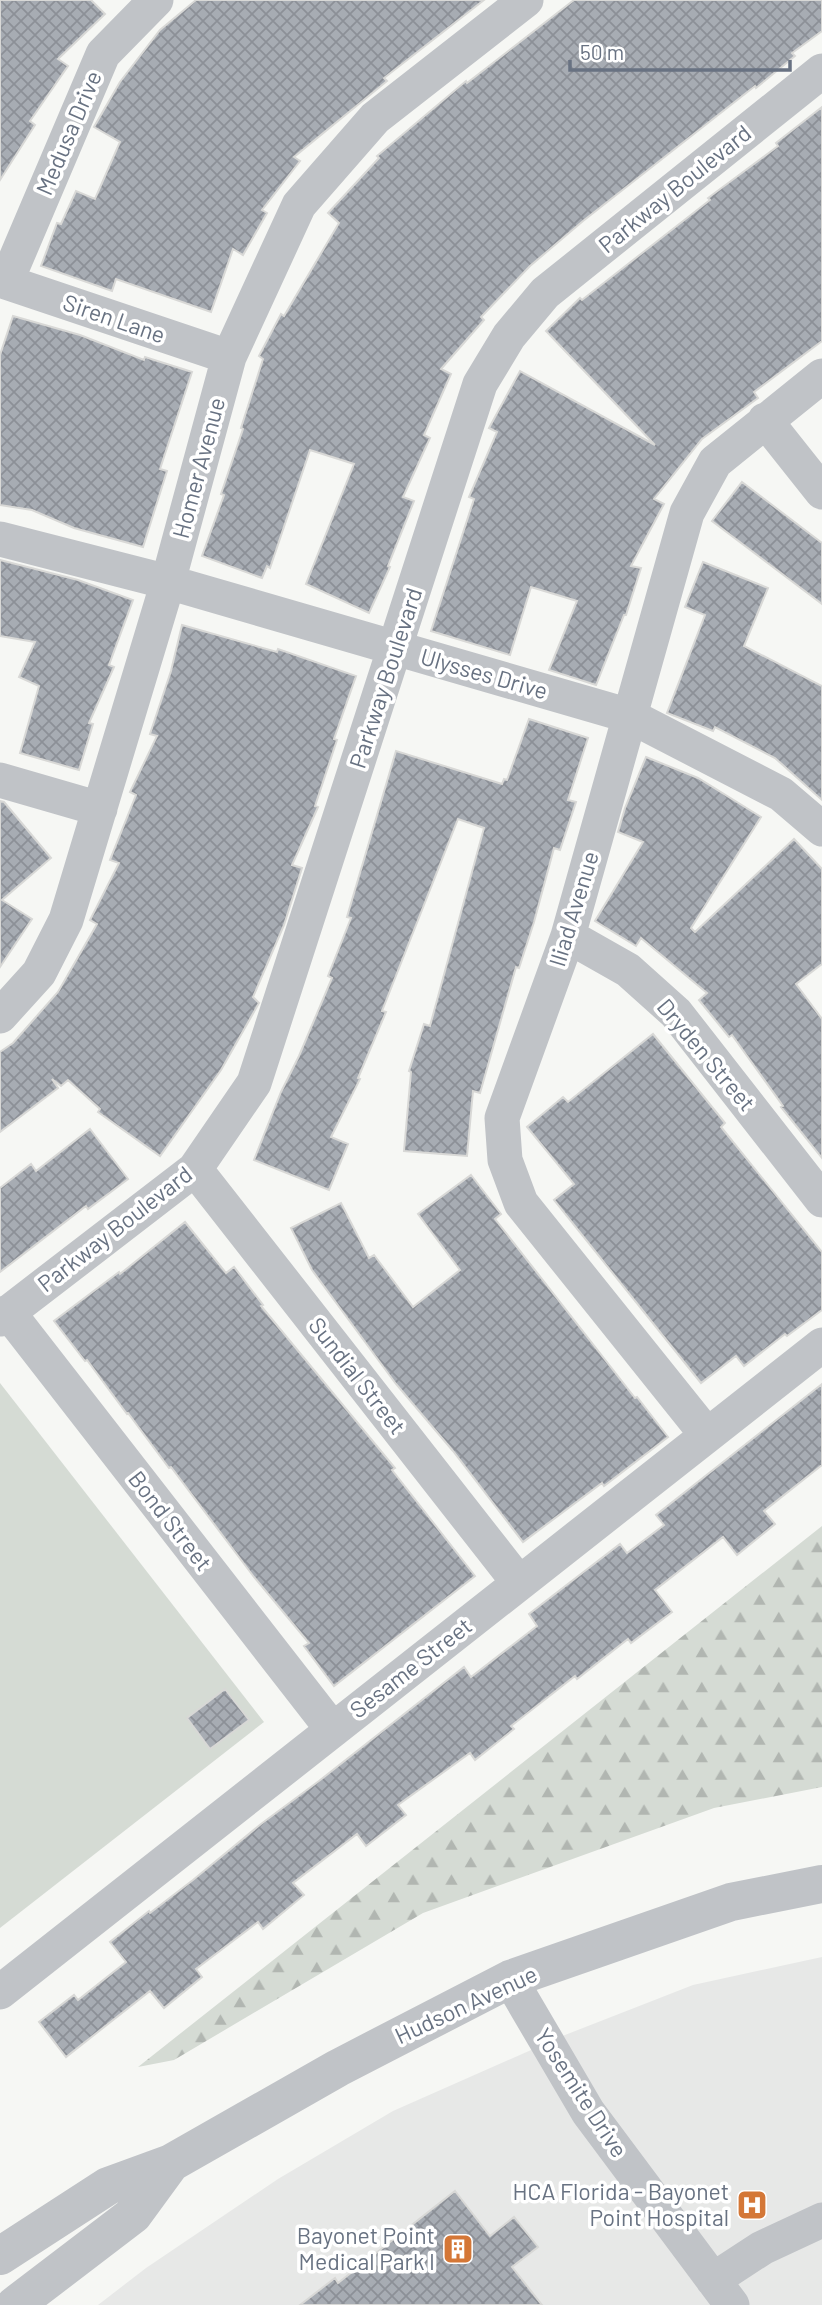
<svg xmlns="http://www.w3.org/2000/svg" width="822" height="2305" font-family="Barlow,sans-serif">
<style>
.built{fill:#e7e8e7}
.forest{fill:url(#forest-firs)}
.park{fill:#d5dbd4}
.building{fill:url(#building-cross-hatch);stroke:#d8d8d6;stroke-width:2}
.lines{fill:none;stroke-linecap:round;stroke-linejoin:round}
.minor{stroke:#c0c3c7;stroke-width:35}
.tertiary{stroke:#c0c3c7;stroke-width:38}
.labels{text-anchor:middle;stroke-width:7;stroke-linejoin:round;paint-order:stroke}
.street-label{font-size:23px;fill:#687282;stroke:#fff}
.poi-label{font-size:23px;fill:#687282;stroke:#fff;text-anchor:end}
</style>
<defs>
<pattern id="forest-firs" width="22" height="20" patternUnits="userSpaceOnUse" patternTransform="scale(1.75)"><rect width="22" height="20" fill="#d5dbd4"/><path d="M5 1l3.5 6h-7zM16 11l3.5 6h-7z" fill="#b1b6b1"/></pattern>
<pattern id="building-cross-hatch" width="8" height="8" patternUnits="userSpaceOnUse" patternTransform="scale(1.75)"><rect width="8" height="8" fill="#a7acb3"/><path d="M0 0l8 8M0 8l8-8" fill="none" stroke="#8c9097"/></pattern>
</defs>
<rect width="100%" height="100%" fill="#f6f7f4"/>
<path class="built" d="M 822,1957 L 822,2305 L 98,2305 L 146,2268 L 278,2179 L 393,2111 L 565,2035 L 693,1985 Z"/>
<path class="forest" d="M 822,1526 L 822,1787 L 714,1808 L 423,1913 L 174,2060 L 138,2067 Z"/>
<path class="park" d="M 0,1383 L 264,1722 L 0,1928 Z"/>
<path class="building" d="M 0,0 L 91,0 L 105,14 L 58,59 L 68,66 L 30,121 L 35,125 L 0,180 Z
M 196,0 L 484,0 L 384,78 L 387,81 L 294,157 L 300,161 L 262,210 L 267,213 L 243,255 L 233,249 L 211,312 L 116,279 L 112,291 L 41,266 L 57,223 L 61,224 L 76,191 L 95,199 L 120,142 L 94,127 L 120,82 L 160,30 Z
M 574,0 L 822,0 L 822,31 L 792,53 L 795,56 L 756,88 L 755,86 L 583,221 L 530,266 L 481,317 L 484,320 L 441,369 L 451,374 L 424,435 L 430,438 L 403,497 L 414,501 L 388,566 L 390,567 L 369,613 L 306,584 L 354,464 L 310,450 L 270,568 L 267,566 L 262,578 L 202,556 L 224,495 L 221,494 L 243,429 L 241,428 L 263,359 L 259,356 L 281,314 L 284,316 L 339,223 L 328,213 L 379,158 L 377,156 L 466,81 L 467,83 Z
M 822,107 L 822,341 L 754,392 L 758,398 L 702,439 L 654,499 L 664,504 L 631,566 L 641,568 L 626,615 L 624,615 L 596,685 L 549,670 L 577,601 L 531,587 L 510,655 L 431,631 L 474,499 L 469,497 L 497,432 L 489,428 L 520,371 L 655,445 L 546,331 L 580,298 L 582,300 L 710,200 L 708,198 L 778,146 L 776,143 Z
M 13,316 L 80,335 L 144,360 L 145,357 L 192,372 L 160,469 L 167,471 L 143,547 L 74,528 L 32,510 L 0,505 L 0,355 Z
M 742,482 L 822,543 L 822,604 L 712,521 Z
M 0,560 L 78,580 L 133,600 L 109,665 L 114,667 L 89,723 L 93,724 L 79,770 L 20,753 L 39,686 L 19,677 L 35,642 L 0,636 Z
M 703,562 L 768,588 L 744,646 L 822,686 L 822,800 L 775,758 L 715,727 L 713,731 L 667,713 L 705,615 L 685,607 Z
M 182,625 L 277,652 L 278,649 L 356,676 L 334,739 L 337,740 L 315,806 L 318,807 L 292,865 L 302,868 L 284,925 L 253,997 L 259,1003 L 221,1070 L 160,1156 L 98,1112 L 100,1109 L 68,1080 L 61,1086 L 52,1079 L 58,1088 L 0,1132 L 0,1052 L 13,1043 L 58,992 L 97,924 L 90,920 L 119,863 L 110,860 L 136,795 L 130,792 L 157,736 L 150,734 L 171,671 Z
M 529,719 L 588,738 L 568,800 L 576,802 L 560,850 L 554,848 L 534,922 L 519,968 L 516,967 L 480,1093 L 473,1091 L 467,1156 L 404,1151 L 411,1072 L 409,1071 L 424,1024 L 430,1026 L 484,828 L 458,819 L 382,1011 L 386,1012 L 358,1078 L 360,1079 L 331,1137 L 348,1144 L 329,1190 L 254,1160 L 281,1092 L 299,1056 L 332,978 L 328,976 L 351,918 L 347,917 L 396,751 L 502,784 L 504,779 L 507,780 Z
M 646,757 L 698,778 L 761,817 L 691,928 L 695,932 L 794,839 L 822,869 L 822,964 L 796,984 L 822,1019 L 822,1158 L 781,1107 L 783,1106 L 732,1035 L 729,1037 L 699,1000 L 707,993 L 641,938 L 636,946 L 595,921 L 643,842 L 618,832 L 625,808 Z
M 0,801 L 4,802 L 51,858 L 2,900 L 32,919 L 0,967 Z
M 653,1034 L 725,1123 L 721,1127 L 822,1252 L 822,1310 L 787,1336 L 785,1334 L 744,1366 L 736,1356 L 701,1383 L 554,1200 L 574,1184 L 527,1127 L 563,1097 L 568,1102 Z
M 90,1129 L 128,1179 L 88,1209 L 86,1206 L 0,1272 L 0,1188 L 31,1164 L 36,1171 Z
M 471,1175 L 501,1214 L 495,1219 L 635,1398 L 637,1397 L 668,1437 L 604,1486 L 602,1483 L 523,1542 L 453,1451 L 396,1384 L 312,1270 L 291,1228 L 341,1203 L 369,1258 L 374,1255 L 413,1307 L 460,1270 L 418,1214 Z
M 185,1222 L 226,1273 L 234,1267 L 263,1305 L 261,1306 L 395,1468 L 392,1470 L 475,1576 L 334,1686 L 304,1646 L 309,1643 L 254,1577 L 171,1467 L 169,1468 L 128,1413 L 127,1414 L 87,1360 L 85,1361 L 54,1321 L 119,1272 L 120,1274 Z
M 822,1384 L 822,1465 L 764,1511 L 775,1524 L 737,1555 L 723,1537 L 655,1590 L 672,1612 L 631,1643 L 628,1639 L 577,1679 L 575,1676 L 511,1726 L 514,1729 L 475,1760 L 470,1753 L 398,1805 L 406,1815 L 366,1846 L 357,1834 L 293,1883 L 304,1895 L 263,1929 L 258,1922 L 196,1969 L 202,1977 L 164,2008 L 150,1991 L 66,2057 L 39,2022 L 74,1995 L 78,2000 L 126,1962 L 110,1942 L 149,1911 L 150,1913 L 193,1880 L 261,1824 L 319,1781 L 464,1667 L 471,1677 L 537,1626 L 529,1614 L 620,1544 L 627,1553 L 664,1525 L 656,1515 Z
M 225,1689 L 249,1720 L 210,1749 L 187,1718 Z
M 455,2191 L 490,2236 L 514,2217 L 538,2247 L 512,2267 L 542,2305 L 300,2305 L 335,2278 L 338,2283 Z"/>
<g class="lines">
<path class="minor" d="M 0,280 L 229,357
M 6,282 L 103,54 L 156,0
M 765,420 L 822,492
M 0,539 L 168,582 L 630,716 L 781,794 L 822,829
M 0,780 L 100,809
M 568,936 L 628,970 L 676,1013 L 822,1200
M 0,1016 L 39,973 L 66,920 L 168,582 L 229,357 L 299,205 L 375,118 L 526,0
M 195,1169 L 519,1583
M 8,1312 L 333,1730
M 0,1319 L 195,1169 L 254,1083 L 480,384 L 509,336 L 545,293 L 822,71
M 707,1435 L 521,1203 L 505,1160 L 502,1118 L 568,936 L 687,513 L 715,462 L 822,376
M 510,1979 L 588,2112 L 732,2305
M 0,1992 L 822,1345
M 713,2280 L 762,2248 L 822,2220"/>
<path class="tertiary" d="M 0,2256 L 108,2186 L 171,2163 L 338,2068 L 510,1979 L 731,1902 L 822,1884
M 15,2305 L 133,2215 L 171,2163"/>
</g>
<defs>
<g id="hospital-square" transform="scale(1.575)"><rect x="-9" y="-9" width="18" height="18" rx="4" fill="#d47737" stroke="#fff"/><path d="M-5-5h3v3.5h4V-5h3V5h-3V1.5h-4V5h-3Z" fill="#fff"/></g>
<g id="building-square" transform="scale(1.575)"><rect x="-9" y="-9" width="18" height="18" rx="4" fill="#d47737" stroke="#fff"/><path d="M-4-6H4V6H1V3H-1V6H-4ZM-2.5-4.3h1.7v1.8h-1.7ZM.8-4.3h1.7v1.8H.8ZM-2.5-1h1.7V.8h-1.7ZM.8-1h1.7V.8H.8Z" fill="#fff"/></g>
</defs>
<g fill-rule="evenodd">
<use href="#hospital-square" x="752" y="2205"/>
<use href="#building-square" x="458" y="2249"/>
</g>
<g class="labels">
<g class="street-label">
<text transform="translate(69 133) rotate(-67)" y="8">Medusa Drive</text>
<text transform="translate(675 189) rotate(-39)" y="8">Parkway Boulevard</text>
<text transform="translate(114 319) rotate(19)" y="8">Siren Lane</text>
<text transform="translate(199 468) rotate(-75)" y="8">Homer Avenue</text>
<text transform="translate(484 674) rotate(16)" y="8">Ulysses Drive</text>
<text transform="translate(386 678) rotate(-72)" y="8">Parkway Boulevard</text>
<text transform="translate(574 909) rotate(-73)" y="8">Iliad Avenue</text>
<text transform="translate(706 1055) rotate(50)" y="8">Dryden Street</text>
<text transform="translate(115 1229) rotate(-38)" y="8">Parkway Boulevard</text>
<text transform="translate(357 1376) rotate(52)" y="8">Sundial Street</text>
<text transform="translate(170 1521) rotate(52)" y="8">Bond Street</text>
<text transform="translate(411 1668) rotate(-38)" y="8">Sesame Street</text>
<text transform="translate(466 2005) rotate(-25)" y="8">Hudson Avenue</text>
<text transform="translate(581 2093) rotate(57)" y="8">Yosemite Drive</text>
</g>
<g class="poi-label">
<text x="729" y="2200">HCA Florida - Bayonet<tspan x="729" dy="26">Point Hospital</tspan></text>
<text x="435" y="2244">Bayonet Point<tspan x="435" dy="26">Medical Park I</tspan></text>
</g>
</g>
<path d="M570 60v10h220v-10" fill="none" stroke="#687282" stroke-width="3.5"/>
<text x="580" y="60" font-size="21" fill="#687282" stroke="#ffffff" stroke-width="5" paint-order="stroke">50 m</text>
</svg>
